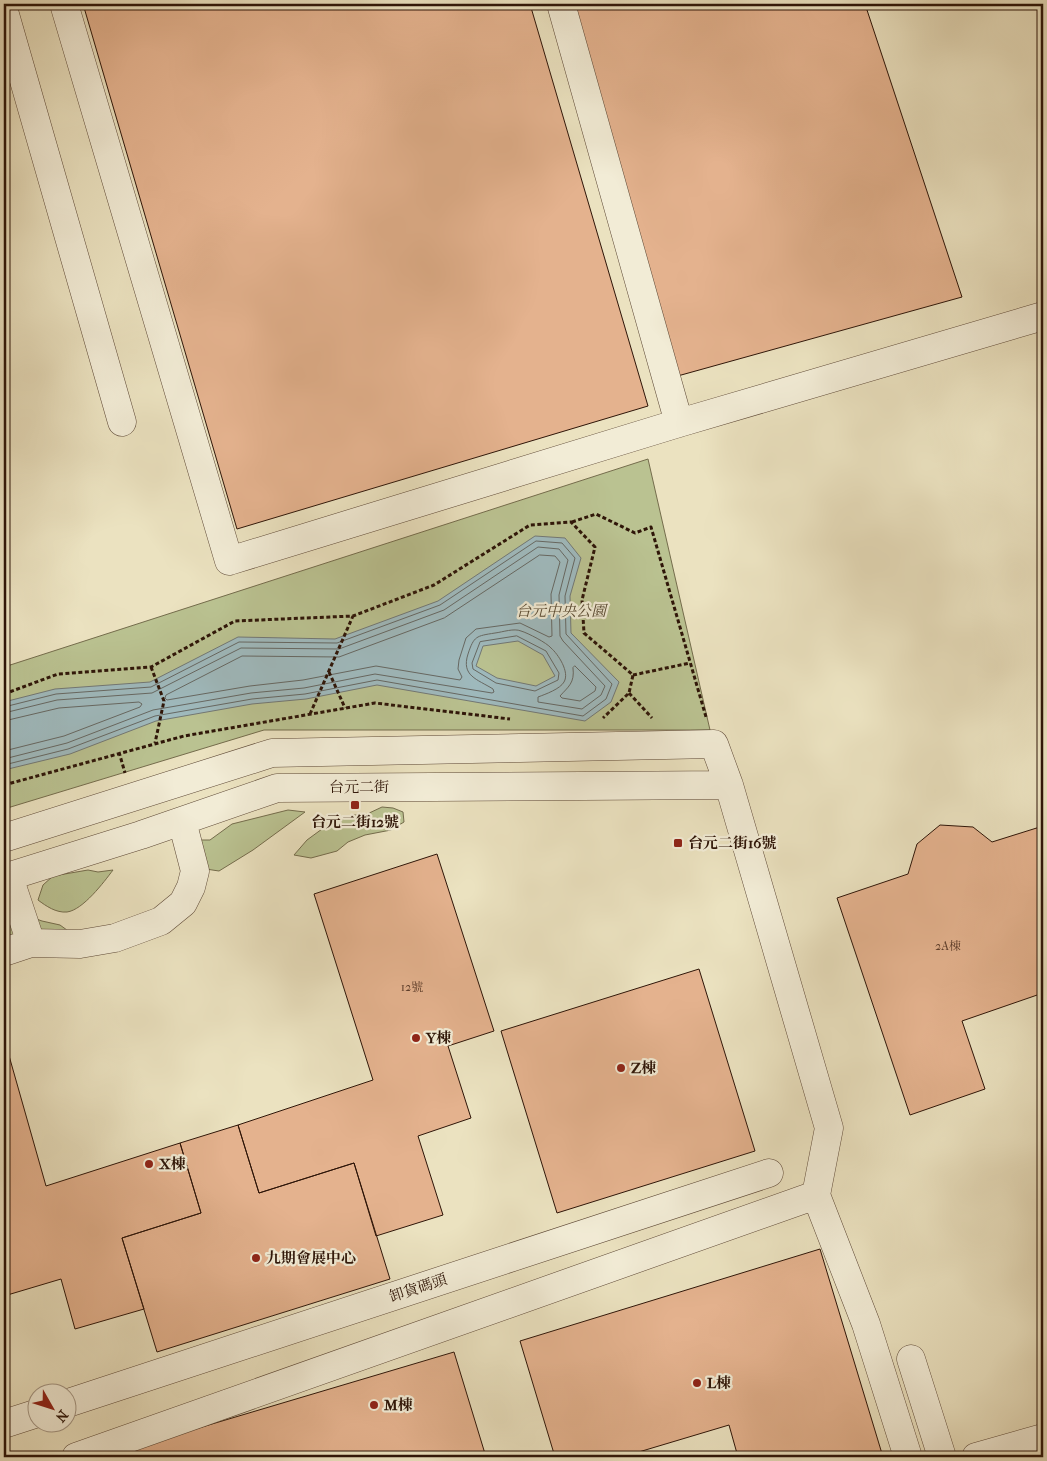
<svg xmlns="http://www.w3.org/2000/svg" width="1047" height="1461" font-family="'IM FELL French Canon','Noto Serif TC',serif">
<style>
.green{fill:#bac291;stroke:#746c4c}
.water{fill:#9fbabe;stroke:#727875;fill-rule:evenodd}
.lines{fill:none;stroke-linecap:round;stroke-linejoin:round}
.shore{stroke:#666863;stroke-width:1}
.building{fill:#e4b28e;stroke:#2e1508}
.minor-casing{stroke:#5d4836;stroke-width:29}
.path{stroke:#2e1508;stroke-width:3;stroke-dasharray:4 2.5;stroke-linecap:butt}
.minor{stroke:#f2ecd6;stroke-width:28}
.poi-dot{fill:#8f2418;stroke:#f2ecd6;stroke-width:2}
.labels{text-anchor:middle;stroke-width:4.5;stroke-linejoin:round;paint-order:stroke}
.number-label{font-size:12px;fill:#5c3c2a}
.park-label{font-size:15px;font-style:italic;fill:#584931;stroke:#f2ecd6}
.street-label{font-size:15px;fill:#2e1508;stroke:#f2ecd6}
.poi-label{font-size:15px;font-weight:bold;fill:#2e1508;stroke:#f2ecd6;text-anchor:start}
</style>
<rect width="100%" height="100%" fill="#ebe2c0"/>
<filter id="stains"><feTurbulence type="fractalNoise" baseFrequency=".004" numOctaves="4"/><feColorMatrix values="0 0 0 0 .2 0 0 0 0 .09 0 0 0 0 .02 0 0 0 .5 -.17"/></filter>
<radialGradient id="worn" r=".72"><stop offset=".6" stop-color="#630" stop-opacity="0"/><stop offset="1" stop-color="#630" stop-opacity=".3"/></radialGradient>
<path class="green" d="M 648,459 L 710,730 L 264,730 L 4,809 L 4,667 Z
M 382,807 L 393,808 L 403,812 L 404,822 L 391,830 L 365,835 L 348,842 L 337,851 L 311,858 L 294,855 L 307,840 L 322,829 L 352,815 L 365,815 Z
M 288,810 L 305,812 L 253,850 L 219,871 L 199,868 L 193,840 L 210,840 L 232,824 Z
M 88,870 L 98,872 L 113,870 C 104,882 83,910 67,912 C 56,913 46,906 38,900 L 43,885 L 53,876 Z
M 20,913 L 42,921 L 60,925 L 71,933 L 4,955 L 4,915 Z"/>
<path class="water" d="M 535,536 L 565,538 L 581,558 L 570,596 L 571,633 L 619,682 L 611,702 L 585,721 L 377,685 L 306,699 L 252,704 L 156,721 L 70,754 L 4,770 L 4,702 L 55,689 L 150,682 L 238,637 L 335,639 L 438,601 ZM 518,641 L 543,655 L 555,676 L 536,686 L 497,678 L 476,666 L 483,646 Z"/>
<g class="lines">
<path class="shore" d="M 540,555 L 555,556 L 560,562 L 551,594 L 552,636 L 549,637 L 520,623 L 476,629 L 466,638 L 459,660 L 458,669 L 462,677 L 460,680 L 376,666 L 303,680 L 250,686 L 167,700 L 165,698 L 166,695 L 242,656 L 339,657 L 444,618 Z
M 517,636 L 546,651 L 559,673 L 558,680 L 535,691 L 496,683 L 473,669 L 472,663 L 480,642 Z
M 575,666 L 596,687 L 595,691 L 580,701 L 562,698 L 560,696 C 568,687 575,683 573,668 Z
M 4,707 L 56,694 L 151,687 L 239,642 L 337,643 L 440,605 L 536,541 L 562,543 L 575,558 L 565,596 L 566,634 L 612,684 L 606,699 L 583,716 L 377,680 L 305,694 L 252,699 L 155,716 L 68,749 L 4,765
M 4,713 L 57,700 L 152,693 L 241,648 L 339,649 L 444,610 L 538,547 L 559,549 L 568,560 L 559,595 L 560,636 L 563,641 L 605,686 L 601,695 L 582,709 L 538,702 L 538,697 C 546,694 560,689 564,682 C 570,672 558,654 551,648 C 547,643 528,633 521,631 C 514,628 503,632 495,633 C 476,636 474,636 468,654 C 461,676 477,679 493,689 L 494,692 L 492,693 L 375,674 L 304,688 L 251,693 L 153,710 L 67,743 L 4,759
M 4,721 L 59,708 L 139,702 L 142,704 L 140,707 L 64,736 L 4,751"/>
</g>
<path class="building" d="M 83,4 L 530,4 L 648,406 L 237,529 Z
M 573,4 L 865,4 L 962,297 L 674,377 Z
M 940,825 L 973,827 L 992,842 L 1043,826 L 1043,993 L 962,1021 L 985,1089 L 910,1115 L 837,898 L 908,874 L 917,844 Z
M 437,854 L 494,1031 L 448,1046 L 471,1118 L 418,1136 L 443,1215 L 376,1236 L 354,1163 L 259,1193 L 238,1125 L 373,1080 L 314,894 Z
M 699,969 L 755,1151 L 557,1213 L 501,1031 Z
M 4,1038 L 46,1186 L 180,1143 L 201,1213 L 122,1238 L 144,1309 L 75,1329 L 61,1279 L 4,1296 Z
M 238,1125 L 259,1193 L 354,1163 L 390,1279 L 157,1352 L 122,1238 L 201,1213 L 180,1143 Z
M 820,1249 L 883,1457 L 738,1457 L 729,1425 L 622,1457 L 555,1457 L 520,1341 Z
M 454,1352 L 486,1457 L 101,1457 Z"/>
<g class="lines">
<g class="minor-casing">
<path id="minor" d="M 64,4 L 229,561 L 679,423 L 1043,316
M 561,4 L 679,423
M 4,11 L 122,422
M 4,838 L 272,753 L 714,744 L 729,785 L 829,1128 L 816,1195 L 866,1324 L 908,1457
M 9,877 L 31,943
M 4,878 L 141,835 L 277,788 L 729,785
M 4,952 L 31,943 L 80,944 L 115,938 L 161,921 L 183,903 L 191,887 L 195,871 L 182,821
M 911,1359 L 942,1457
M 68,1403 L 769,1173
M 4,1424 L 38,1413
M 76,1457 L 816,1195
M 976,1457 L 1043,1438"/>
</g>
<path class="path" d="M 572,522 L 596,514 L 635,533 L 651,527 L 706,717
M 151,667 L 164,701 L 155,743
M 329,672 L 345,708
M 633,675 L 690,663
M 629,693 L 652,718
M 4,694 L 58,674 L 151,667 L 235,621 L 353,616 L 434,585 L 530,525 L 571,522 L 595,547 L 582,600 L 584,633 L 633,675 L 629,693 L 603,718
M 310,714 L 353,616
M 119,752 L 125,773
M 4,785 L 184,736 L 375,703 L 510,719"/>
<use href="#minor" class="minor"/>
</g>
<g class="poi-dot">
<rect x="350" y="800" width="10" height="10" rx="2.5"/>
<rect x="673" y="838" width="10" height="10" rx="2.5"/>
<circle cx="416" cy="1038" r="5"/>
<circle cx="621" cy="1068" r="5"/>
<circle cx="149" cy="1164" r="5"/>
<circle cx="256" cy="1258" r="5"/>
<circle cx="697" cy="1383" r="5"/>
<circle cx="374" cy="1405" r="5"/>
</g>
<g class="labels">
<g class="number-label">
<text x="948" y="950">2A棟</text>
<text x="412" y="991">12號</text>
</g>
<g class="park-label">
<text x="561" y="616">台元中央公園</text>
</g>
<g class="street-label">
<text x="359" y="792">台元二街</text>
<text transform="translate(418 1288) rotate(-18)" y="5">卸貨碼頭</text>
</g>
<g class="poi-label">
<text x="355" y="827" text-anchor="middle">台元二街12號</text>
<text x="688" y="848">台元二街16號</text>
<text x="426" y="1043">Y棟</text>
<text x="631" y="1073">Z棟</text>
<text x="159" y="1169">X棟</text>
<text x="266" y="1263">九期會展中心</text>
<text x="707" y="1388">L棟</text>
<text x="384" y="1410">M棟</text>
</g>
</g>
<rect width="1047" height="1461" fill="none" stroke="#ebe2c0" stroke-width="20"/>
<rect x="5" y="5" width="1037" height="1451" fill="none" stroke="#2e1508" stroke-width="2.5"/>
<rect x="10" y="10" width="1027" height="1441" fill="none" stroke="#2e1508"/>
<g transform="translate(52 1408) rotate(129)"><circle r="24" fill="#f2ecd6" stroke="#a49684"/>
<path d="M0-4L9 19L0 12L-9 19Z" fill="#8f2418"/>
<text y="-8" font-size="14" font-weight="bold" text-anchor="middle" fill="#2e1508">N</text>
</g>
<rect width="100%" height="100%" filter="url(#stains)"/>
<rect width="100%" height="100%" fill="url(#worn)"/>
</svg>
